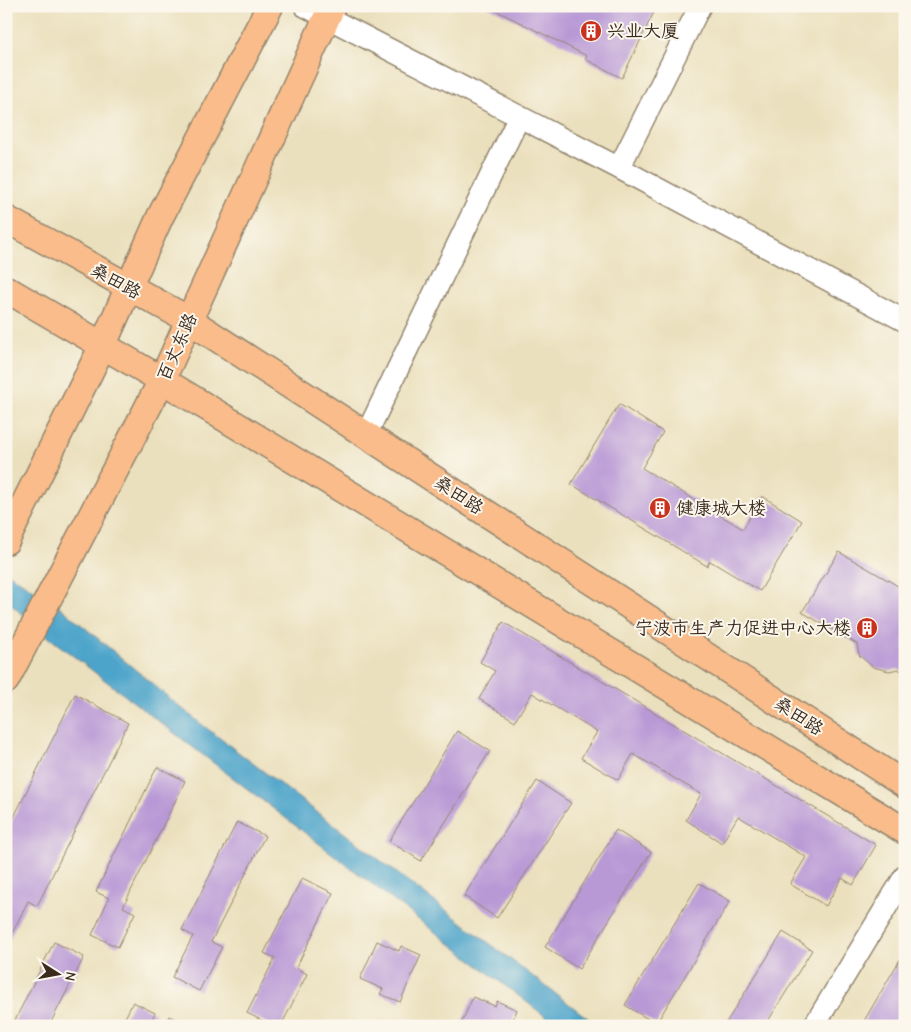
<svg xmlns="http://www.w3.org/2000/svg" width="911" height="1032" font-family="'Comic Neue','LXGW WenKai TC',sans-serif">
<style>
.water{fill:#4da4ca;stroke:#446774}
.building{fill:#b898d5}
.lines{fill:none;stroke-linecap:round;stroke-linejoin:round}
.minor-casing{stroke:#93856e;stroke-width:24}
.major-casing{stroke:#93856e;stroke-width:29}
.minor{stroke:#fff;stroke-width:21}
.major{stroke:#f9bc8a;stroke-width:26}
.labels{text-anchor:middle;stroke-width:4;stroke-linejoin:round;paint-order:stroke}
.poi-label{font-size:18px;fill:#3b2a1e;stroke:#fbf7ec;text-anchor:start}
.street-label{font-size:18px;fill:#3b2a1e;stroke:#fbf7ec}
</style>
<rect width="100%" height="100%" fill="#fbf7ec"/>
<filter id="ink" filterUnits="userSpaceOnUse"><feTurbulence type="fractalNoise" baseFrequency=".02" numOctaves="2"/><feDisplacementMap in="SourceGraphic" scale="10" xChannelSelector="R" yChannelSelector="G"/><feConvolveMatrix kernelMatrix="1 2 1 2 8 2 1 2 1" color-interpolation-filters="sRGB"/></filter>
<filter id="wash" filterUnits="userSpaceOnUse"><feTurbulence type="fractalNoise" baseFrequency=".0096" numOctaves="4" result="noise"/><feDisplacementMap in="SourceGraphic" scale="20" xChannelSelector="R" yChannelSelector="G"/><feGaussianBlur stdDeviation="1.12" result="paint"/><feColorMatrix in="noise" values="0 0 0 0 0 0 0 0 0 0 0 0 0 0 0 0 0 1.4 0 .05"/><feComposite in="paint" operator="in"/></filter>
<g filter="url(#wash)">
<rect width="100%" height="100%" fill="#ebe0bd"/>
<path class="water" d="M 6,572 L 60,607 L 196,720 L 598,1026 L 558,1026 L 47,636 L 6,600 Z"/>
<g id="blocks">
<path class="building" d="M 487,6 L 657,6 L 622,78 L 585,59 L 587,56 Z
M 619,404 L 663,432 L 642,468 L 743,529 L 762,496 L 802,521 L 760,591 L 710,561 L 707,566 L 571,484 Z
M 839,552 L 905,590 L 905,673 L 898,669 L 889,671 L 873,667 L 859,655 L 857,644 L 802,612 Z
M 503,622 L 876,845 L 853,885 L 842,878 L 826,906 L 790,884 L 806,857 L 738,816 L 722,843 L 686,820 L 701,794 L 633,754 L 618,780 L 581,758 L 597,732 L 532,693 L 515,721 L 479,699 L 495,671 L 480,662 Z
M 75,694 L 128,723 L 37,906 L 28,901 L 6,946 L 6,833 Z
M 457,731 L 490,751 L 421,861 L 389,841 Z
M 157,767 L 185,781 L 123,907 L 135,913 L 118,947 L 92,935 L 109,898 L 96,892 Z
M 537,781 L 571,803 L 497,918 L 464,896 Z
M 237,822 L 265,836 L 211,942 L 222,947 L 199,991 L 172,977 L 193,936 L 182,930 Z
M 616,830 L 651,852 L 579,969 L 545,947 Z
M 302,878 L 333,893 L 296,968 L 307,974 L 281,1026 L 273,1026 L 247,1013 L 275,958 L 264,953 Z
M 699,883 L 730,901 L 656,1024 L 625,1005 Z
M 783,932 L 812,950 L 765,1026 L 724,1026 Z
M 377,941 L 399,951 L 401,946 L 421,955 L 400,1002 L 380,994 L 383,989 L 360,979 Z
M 54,942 L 84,957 L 49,1026 L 12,1026 Z
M 905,951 L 905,1026 L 861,1026 Z
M 473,997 L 495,1006 L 497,1001 L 517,1010 L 510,1026 L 460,1026 Z
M 133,1002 L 155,1013 L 152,1019 L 165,1025 L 169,1016 L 188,1026 L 121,1026 Z"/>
</g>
</g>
<g filter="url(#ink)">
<use href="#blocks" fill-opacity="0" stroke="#93856e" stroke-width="1"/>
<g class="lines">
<g class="minor-casing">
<path id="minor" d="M 305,6 L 619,168 L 905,321
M 619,168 L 700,6
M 366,435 L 519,117
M 814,1026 L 905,876"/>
</g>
<g class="major-casing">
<path id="major" d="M 6,219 L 189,320 L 905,785
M 6,289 L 162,380 L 905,831
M 6,541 L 102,347 L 160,217 L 270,6
M 6,680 L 162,380 L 332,6"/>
</g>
<use href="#minor" class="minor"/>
<use href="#major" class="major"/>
</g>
</g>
<defs>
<g id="building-disc" transform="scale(1.125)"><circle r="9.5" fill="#c8321e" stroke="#fbf7ec"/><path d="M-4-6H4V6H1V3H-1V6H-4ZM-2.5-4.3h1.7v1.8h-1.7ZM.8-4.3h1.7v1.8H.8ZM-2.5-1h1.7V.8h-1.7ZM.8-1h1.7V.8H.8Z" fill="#fff"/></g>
</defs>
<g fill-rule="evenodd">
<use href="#building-disc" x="591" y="31"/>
<use href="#building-disc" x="660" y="508"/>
<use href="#building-disc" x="867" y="628"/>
</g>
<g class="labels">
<g class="poi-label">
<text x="607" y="37">兴业大厦</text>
<text x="676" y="514">健康城大楼</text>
<text x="851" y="634" text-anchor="end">宁波市生产力促进中心大楼</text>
</g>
<g class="street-label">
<text transform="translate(116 281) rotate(29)" y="6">桑田路</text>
<text transform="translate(177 347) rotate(-66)" y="6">百丈东路</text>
<text transform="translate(459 495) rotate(33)" y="6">桑田路</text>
<text transform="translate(799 716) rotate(33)" y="6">桑田路</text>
</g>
</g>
<rect width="911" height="1032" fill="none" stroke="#fbf7ec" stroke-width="25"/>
<g transform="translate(58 974) rotate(101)" stroke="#fbf7ec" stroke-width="4" paint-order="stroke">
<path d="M0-4L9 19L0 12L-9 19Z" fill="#3b2a1e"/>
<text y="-8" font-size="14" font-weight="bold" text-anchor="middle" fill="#3b2a1e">N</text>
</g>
</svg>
